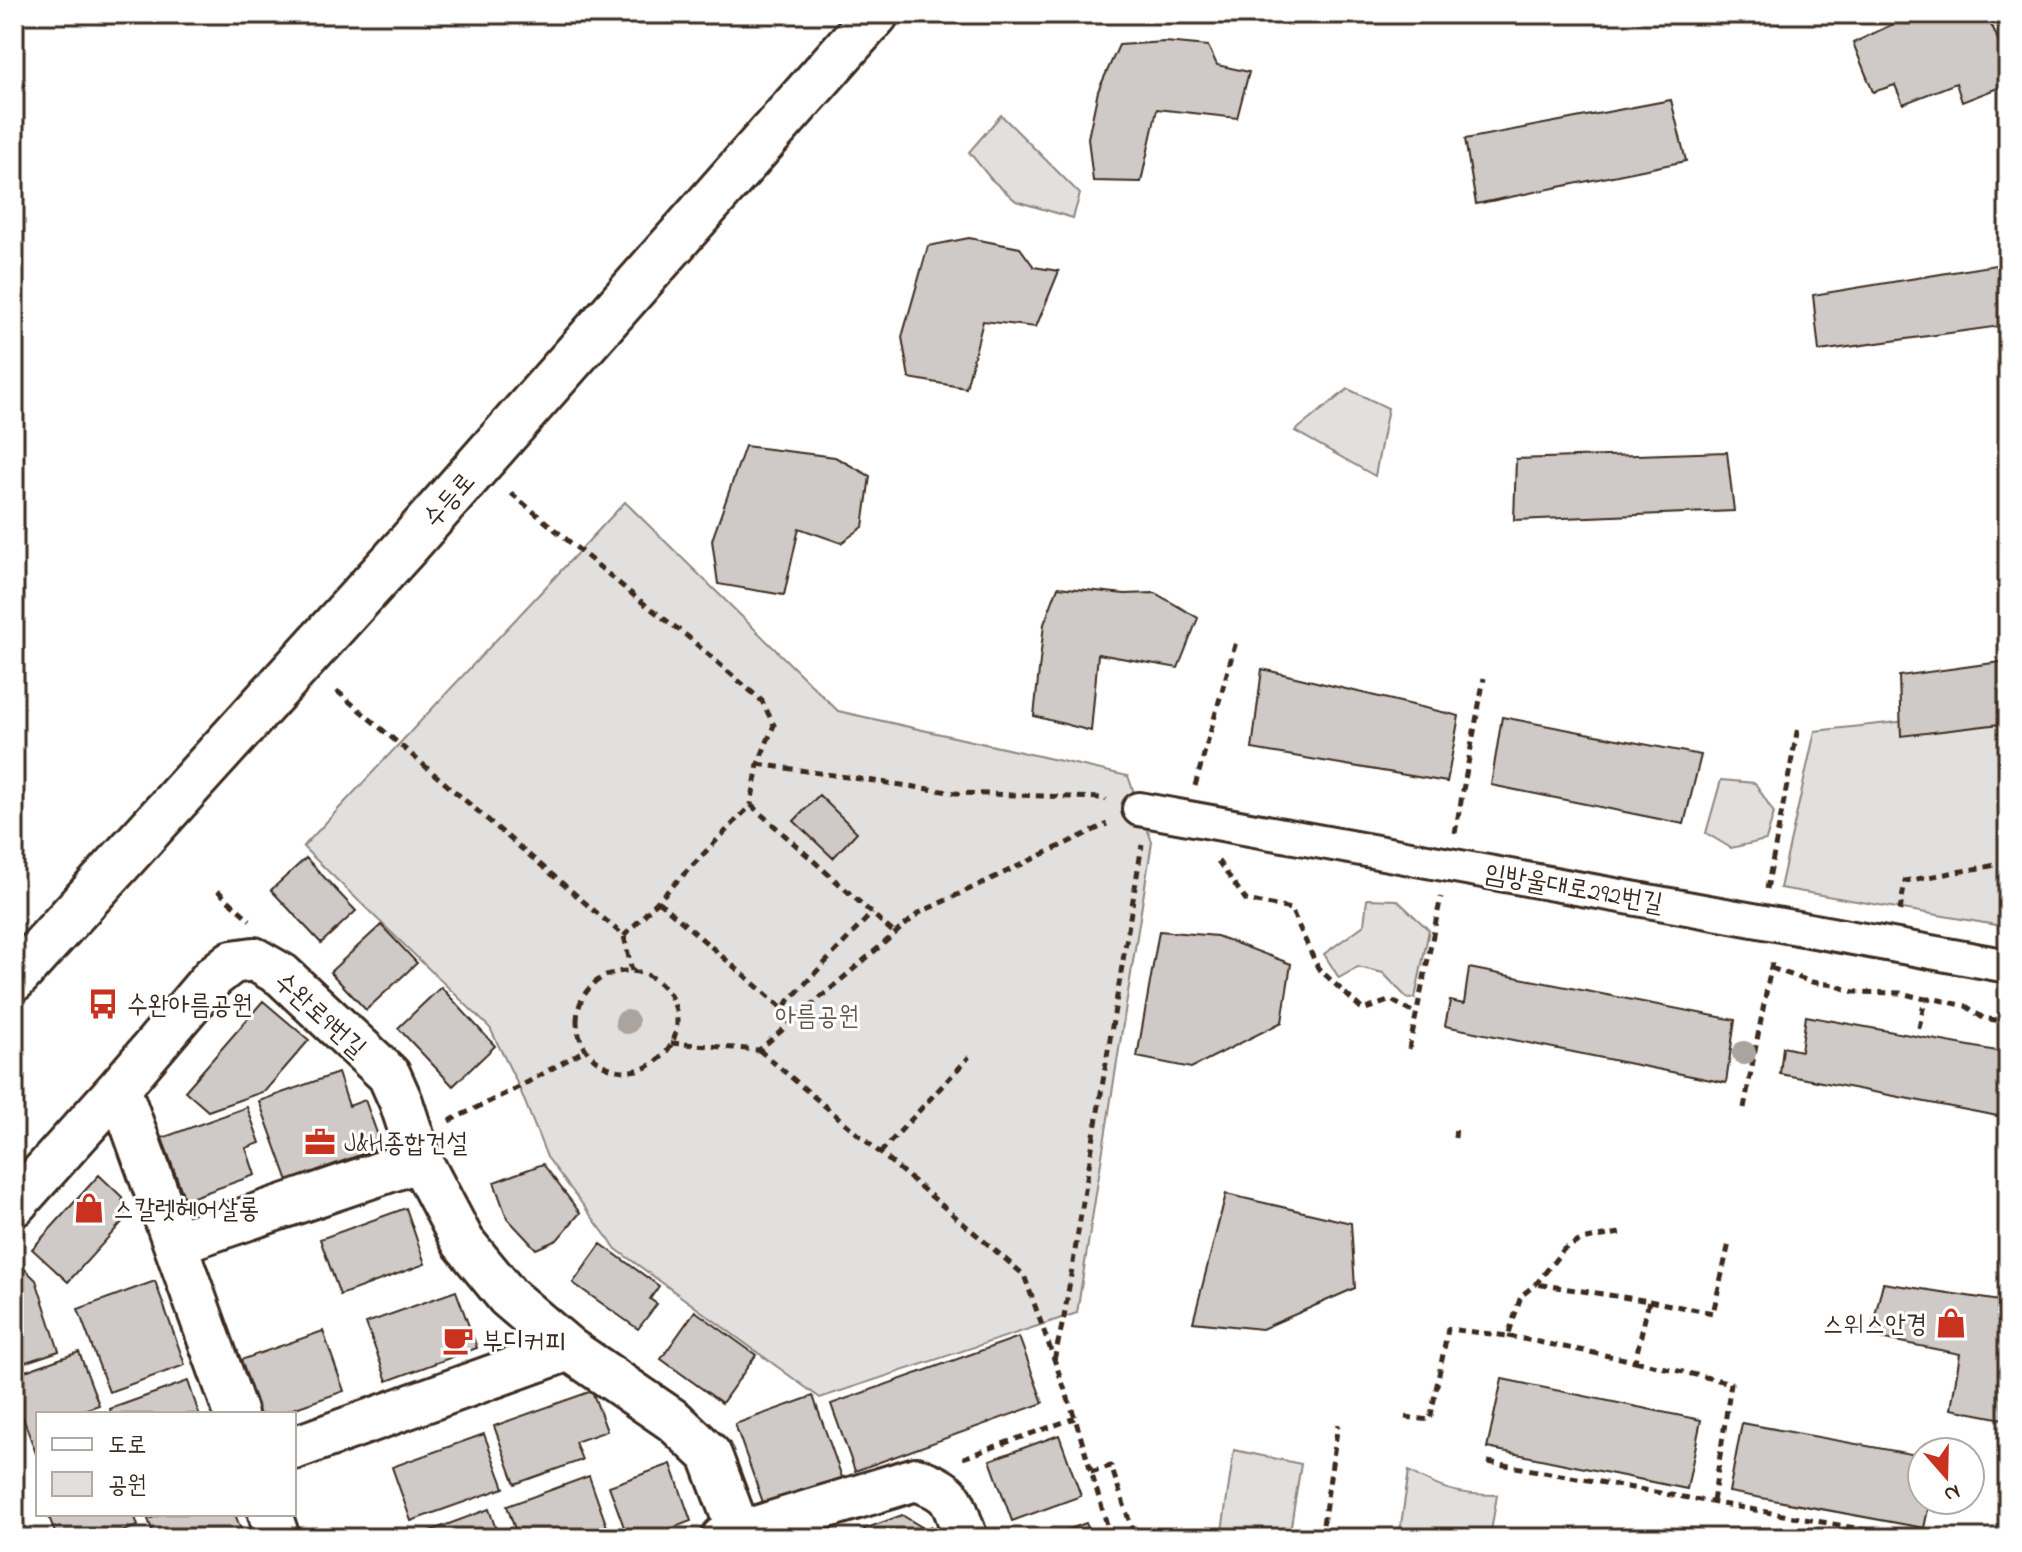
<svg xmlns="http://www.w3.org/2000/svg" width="2022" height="1552" font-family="'Indie Flower','Poor Story',sans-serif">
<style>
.green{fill:#e2e0de;stroke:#8e857e;stroke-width:2}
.building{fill:#cfcac7;stroke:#3b2a1e;stroke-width:2}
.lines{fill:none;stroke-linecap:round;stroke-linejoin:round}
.pedestrian-casing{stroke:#3b2a1e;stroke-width:38}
.minor-casing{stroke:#3b2a1e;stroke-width:48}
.tertiary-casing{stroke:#3b2a1e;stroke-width:50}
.path{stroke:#3b2a1e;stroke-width:5;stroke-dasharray:8 6;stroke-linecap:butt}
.pedestrian{stroke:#fff;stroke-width:32}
.minor{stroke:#fff;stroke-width:42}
.tertiary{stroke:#fff;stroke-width:44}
.tree{fill:#aaa39e}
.labels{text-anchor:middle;stroke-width:6;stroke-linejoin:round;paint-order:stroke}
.street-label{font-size:26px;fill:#3b2a1e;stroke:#fff}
.poi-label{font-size:26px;fill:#3b2a1e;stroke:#fff;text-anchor:start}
.park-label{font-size:26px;fill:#65584e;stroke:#fff}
</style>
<rect width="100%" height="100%" fill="#fff"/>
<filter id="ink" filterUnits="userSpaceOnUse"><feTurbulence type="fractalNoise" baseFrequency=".0125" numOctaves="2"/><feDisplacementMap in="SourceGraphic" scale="16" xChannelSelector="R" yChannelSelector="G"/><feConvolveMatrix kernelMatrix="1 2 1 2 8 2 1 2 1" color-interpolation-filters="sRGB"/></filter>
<g filter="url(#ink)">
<path class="green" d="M 1001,115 L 1080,194 L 1073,218 L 1016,201 L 991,179 L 969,152 Z
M 1348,389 L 1388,408 L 1375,476 L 1295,431 Z
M 625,502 L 838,711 L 1128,776 L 1152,842 L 1077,1313 L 820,1398 L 616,1249 L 547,1157 L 519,1087 L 490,1028 L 303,847 Z
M 2008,710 L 2008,927 L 1780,888 L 1815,731 Z
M 1721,780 L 1755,783 L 1774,813 L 1766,840 L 1731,848 L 1706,833 Z
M 1367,899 L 1397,900 L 1429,930 L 1415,998 L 1408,999 L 1383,973 L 1358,967 L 1339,978 L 1324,954 L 1364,925 Z
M 1234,1450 L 1301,1464 L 1289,1538 L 1221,1538 Z
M 1409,1471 C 1440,1490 1461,1495 1497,1495 L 1490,1538 L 1399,1538 Z"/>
<path class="building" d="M 1914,14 L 1984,14 L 1994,30 L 2008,64 L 2008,84 L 1962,102 L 1956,83 L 1903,104 L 1895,85 L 1873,92 L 1853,43 Z
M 1165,42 L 1208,46 L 1217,65 L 1249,72 L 1237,118 L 1157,109 L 1141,182 L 1093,181 L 1088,138 L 1098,91 L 1119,45 Z
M 1671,100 L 1686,161 L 1476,204 L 1465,139 Z
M 969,238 L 1020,248 L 1034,267 L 1059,271 L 1036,327 L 983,321 L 966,388 L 909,378 L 902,337 L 928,246 Z
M 2008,263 L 2008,325 L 1819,351 L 1813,295 Z
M 745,446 L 835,457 L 870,476 L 863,527 L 841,543 L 799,528 L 784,595 L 718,584 L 712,540 Z
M 1727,452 L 1734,511 L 1514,520 L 1516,459 Z
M 1058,587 L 1125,594 L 1155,593 L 1198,618 L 1178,668 L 1098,654 L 1091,731 L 1034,716 L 1044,624 Z
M 2008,661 L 2008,723 L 1901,736 L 1899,676 Z
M 1262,669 L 1459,716 L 1447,782 L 1252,749 Z
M 1502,717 L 1701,755 L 1684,824 L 1491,785 Z
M 819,795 L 857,832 L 833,858 L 794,821 Z
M 306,858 L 356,911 L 321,943 L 271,890 Z
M 381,925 L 417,963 L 366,1010 L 330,972 Z
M 1159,931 L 1217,936 L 1291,964 L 1282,1022 L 1191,1068 L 1137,1057 Z
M 1469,968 L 1735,1020 L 1726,1083 L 1445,1026 L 1450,1001 L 1464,1004 Z
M 441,987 L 495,1046 L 453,1086 L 398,1028 Z
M 263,1001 L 309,1040 L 265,1091 L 208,1111 L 185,1091 Z
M 1806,1016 L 2008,1053 L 2008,1118 L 1780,1074 L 1783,1047 L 1801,1051 Z
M 338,1073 L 349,1106 L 365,1100 L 382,1147 L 288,1181 L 259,1101 Z
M 247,1107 L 260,1143 L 246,1148 L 255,1175 L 185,1200 L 162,1138 Z
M 543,1164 L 580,1213 L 557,1240 L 536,1249 L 507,1218 L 494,1182 Z
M 99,1175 L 122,1197 L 125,1219 L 68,1282 L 32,1249 Z
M 1226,1194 L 1351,1223 L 1355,1288 L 1262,1329 L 1193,1322 Z
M 406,1208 L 425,1264 L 340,1295 L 320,1239 Z
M 601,1244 L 659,1286 L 650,1299 L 657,1304 L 638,1329 L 573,1283 Z
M 14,1259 L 36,1280 L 59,1351 L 14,1366 Z
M 155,1281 L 185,1365 L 109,1392 L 78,1309 Z
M 1883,1283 L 2006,1302 L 2008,1305 L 2008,1420 L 1951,1409 L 1960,1354 L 1870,1336 Z
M 456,1291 L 477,1348 L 387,1381 L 366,1323 Z
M 695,1311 L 756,1355 L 722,1403 L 661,1359 Z
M 323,1331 L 344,1391 L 279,1414 L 257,1414 L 238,1361 Z
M 1019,1337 L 1043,1403 L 855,1471 L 831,1404 Z
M 79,1352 L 99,1405 L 73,1414 L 38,1414 L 38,1459 L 14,1393 L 14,1375 Z
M 1502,1379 L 1701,1420 L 1687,1489 L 1487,1448 Z
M 188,1381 L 199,1414 L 111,1414 L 110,1409 Z
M 592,1391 L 607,1431 L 575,1442 L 582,1460 L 515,1484 L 494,1426 Z
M 813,1396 L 843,1480 L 765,1508 L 735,1424 Z
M 1742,1423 L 1922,1456 L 1922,1500 L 1930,1500 L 1924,1528 L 1729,1492 Z
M 484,1434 L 504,1488 L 411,1521 L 392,1467 Z
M 1059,1435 L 1081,1496 L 1012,1521 L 990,1460 Z
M 671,1464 L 691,1521 L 646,1538 L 628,1538 L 609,1486 Z
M 589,1476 L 611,1538 L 518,1538 L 507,1506 Z
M 489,1509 L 499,1538 L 411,1538 Z
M 48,1514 L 134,1514 L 138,1526 L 104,1538 L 57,1538 Z
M 163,1514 L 235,1514 L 244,1538 L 155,1538 L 148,1519 Z
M 902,1515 L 925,1529 L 931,1526 L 936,1538 L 868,1538 L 864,1529 Z
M 1086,1523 L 1092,1538 L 1045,1538 Z"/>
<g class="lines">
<g class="pedestrian-casing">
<path id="pedestrian" d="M 1139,809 L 2008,966"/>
</g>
<g class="minor-casing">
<path id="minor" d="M 14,1205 L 119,1088
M 175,1243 L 420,1160
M 236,1414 L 119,1088 L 213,977 L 232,962 L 254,959 L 282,975 L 389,1075 L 401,1102 L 420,1160 L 463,1242 L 508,1297 L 569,1349 L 674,1421 L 710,1455 L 741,1538
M 294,1448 L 569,1349
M 270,1514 L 278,1538
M 723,1538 L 916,1479 C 957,1494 951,1500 966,1538"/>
</g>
<g class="tertiary-casing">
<path id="tertiary" d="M 14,979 L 405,548 L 876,14"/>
</g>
<path class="path" d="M 511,493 L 638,599 L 687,636 L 762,701 L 774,725 L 758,764 L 751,805
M 337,691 L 624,936 L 632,971
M 758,764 L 956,793 L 1103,798 L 1106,800
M 1195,786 L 1237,638
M 1455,833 L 1484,678
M 1218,861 L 1246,900 L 1291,909 L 1318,968 L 1363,1010 L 1391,1000 L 1416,1014
M 1767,889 L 1798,727
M 218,891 L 250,920
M 658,901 L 782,1008 L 872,913
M 1900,911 L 1905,881 L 2008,863
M 624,936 L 751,805 L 894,933
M 1771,968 L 1812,982 L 1834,985 L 1854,992 L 1901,993 L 1925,999
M577 1021a50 50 0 1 1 100 0a50 50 0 1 1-100 0Z
M 1919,1028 L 1925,999 L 1935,999 L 1966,1006 L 1983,1018 L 2008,1022
M 671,1043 L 759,1050 L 919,913 L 1107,824
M 1409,1049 L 1441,897
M 759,1050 L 1024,1275 L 1075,1418 L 1111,1538
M 1744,1108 L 1773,957
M 449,1121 L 519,1087 L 585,1050
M 1455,1138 L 1456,1127
M 880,1153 L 969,1057
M 1649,1301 L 1713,1313 L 1729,1243
M 1508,1336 L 1635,1361 L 1649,1301 L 1536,1284
M 1054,1360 L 1064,1317 L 1142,845
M 1635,1361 L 1731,1383 L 1713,1502
M 1405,1417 L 1430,1420 L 1448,1329 L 1508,1336 L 1521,1296 L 1536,1284 L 1564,1249 L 1581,1240 L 1620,1233
M 963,1458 L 1075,1418
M 1488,1462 L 1911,1538
M 1091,1472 L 1111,1466 L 1135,1538
M 1321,1538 L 1338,1424"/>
<use href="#pedestrian" class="pedestrian"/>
<use href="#minor" class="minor"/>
<use href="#tertiary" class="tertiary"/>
</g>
<g class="tree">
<circle cx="627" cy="1022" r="12"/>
<circle cx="1744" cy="1053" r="12"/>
</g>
</g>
<defs>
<g id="bus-bare" transform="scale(2.4)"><path d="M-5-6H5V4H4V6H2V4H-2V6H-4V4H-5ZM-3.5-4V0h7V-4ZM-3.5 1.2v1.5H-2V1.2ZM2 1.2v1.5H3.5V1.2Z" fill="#c8321e" stroke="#fff" stroke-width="2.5" paint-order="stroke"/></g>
<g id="office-bare" transform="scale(2.4)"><path d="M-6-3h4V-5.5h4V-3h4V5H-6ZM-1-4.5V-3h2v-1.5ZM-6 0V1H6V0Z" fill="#c8321e" stroke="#fff" stroke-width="2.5" paint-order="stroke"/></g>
<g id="shop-bare" transform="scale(2.4)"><path d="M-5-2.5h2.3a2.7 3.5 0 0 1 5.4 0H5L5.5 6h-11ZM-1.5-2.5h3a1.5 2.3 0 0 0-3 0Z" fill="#c8321e" stroke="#fff" stroke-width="2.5" paint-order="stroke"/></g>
<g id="cafe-bare" transform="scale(2.4)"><path d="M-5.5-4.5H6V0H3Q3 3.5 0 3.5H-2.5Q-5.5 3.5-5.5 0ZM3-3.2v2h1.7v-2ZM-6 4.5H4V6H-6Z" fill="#c8321e" stroke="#fff" stroke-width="2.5" paint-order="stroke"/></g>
</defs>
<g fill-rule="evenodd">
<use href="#bus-bare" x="103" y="1004"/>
<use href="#office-bare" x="320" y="1142"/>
<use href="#shop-bare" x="89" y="1208"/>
<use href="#shop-bare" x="1951" y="1323"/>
<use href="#cafe-bare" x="458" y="1340"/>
</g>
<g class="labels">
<g class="street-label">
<text transform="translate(448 499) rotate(-49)" y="9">수등로</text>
<text transform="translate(1574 887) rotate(10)" y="9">임방울대로292번길</text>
<text transform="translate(321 1014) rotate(42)" y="9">수완로9번길</text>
</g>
<g class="poi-label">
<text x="127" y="1013">수완아름공원</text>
<text x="344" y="1151">J&amp;H종합건설</text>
<text x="113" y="1217">스칼렛헤어살롱</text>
<text x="1927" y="1332" text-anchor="end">스위스안경</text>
<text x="482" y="1349">부디커피</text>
</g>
<g class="park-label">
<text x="817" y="1024">아름공원</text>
</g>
</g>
<rect width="2022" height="1552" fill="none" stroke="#fff" stroke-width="48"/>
<rect x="24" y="24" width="1974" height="1504" fill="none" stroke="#3b2a1e" stroke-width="3" filter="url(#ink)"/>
<rect x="36" y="1412" width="260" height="104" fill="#ffffff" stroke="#b1aaa5" stroke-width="2"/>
<rect x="52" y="1438" width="40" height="12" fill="#ffffff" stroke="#b1aaa5" stroke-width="2"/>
<text x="108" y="1452" font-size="24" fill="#3b2a1e">도로</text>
<rect x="52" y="1472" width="40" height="24" fill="#e2e0de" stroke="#b1aaa5" stroke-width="2"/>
<text x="108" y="1492" font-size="24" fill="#3b2a1e">공원</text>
<g transform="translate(1946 1476) rotate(160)"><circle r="38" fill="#ffffff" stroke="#b1aaa5" stroke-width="2"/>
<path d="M0-6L14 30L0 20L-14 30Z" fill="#c8321e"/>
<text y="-12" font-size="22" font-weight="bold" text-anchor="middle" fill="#3b2a1e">N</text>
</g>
</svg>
